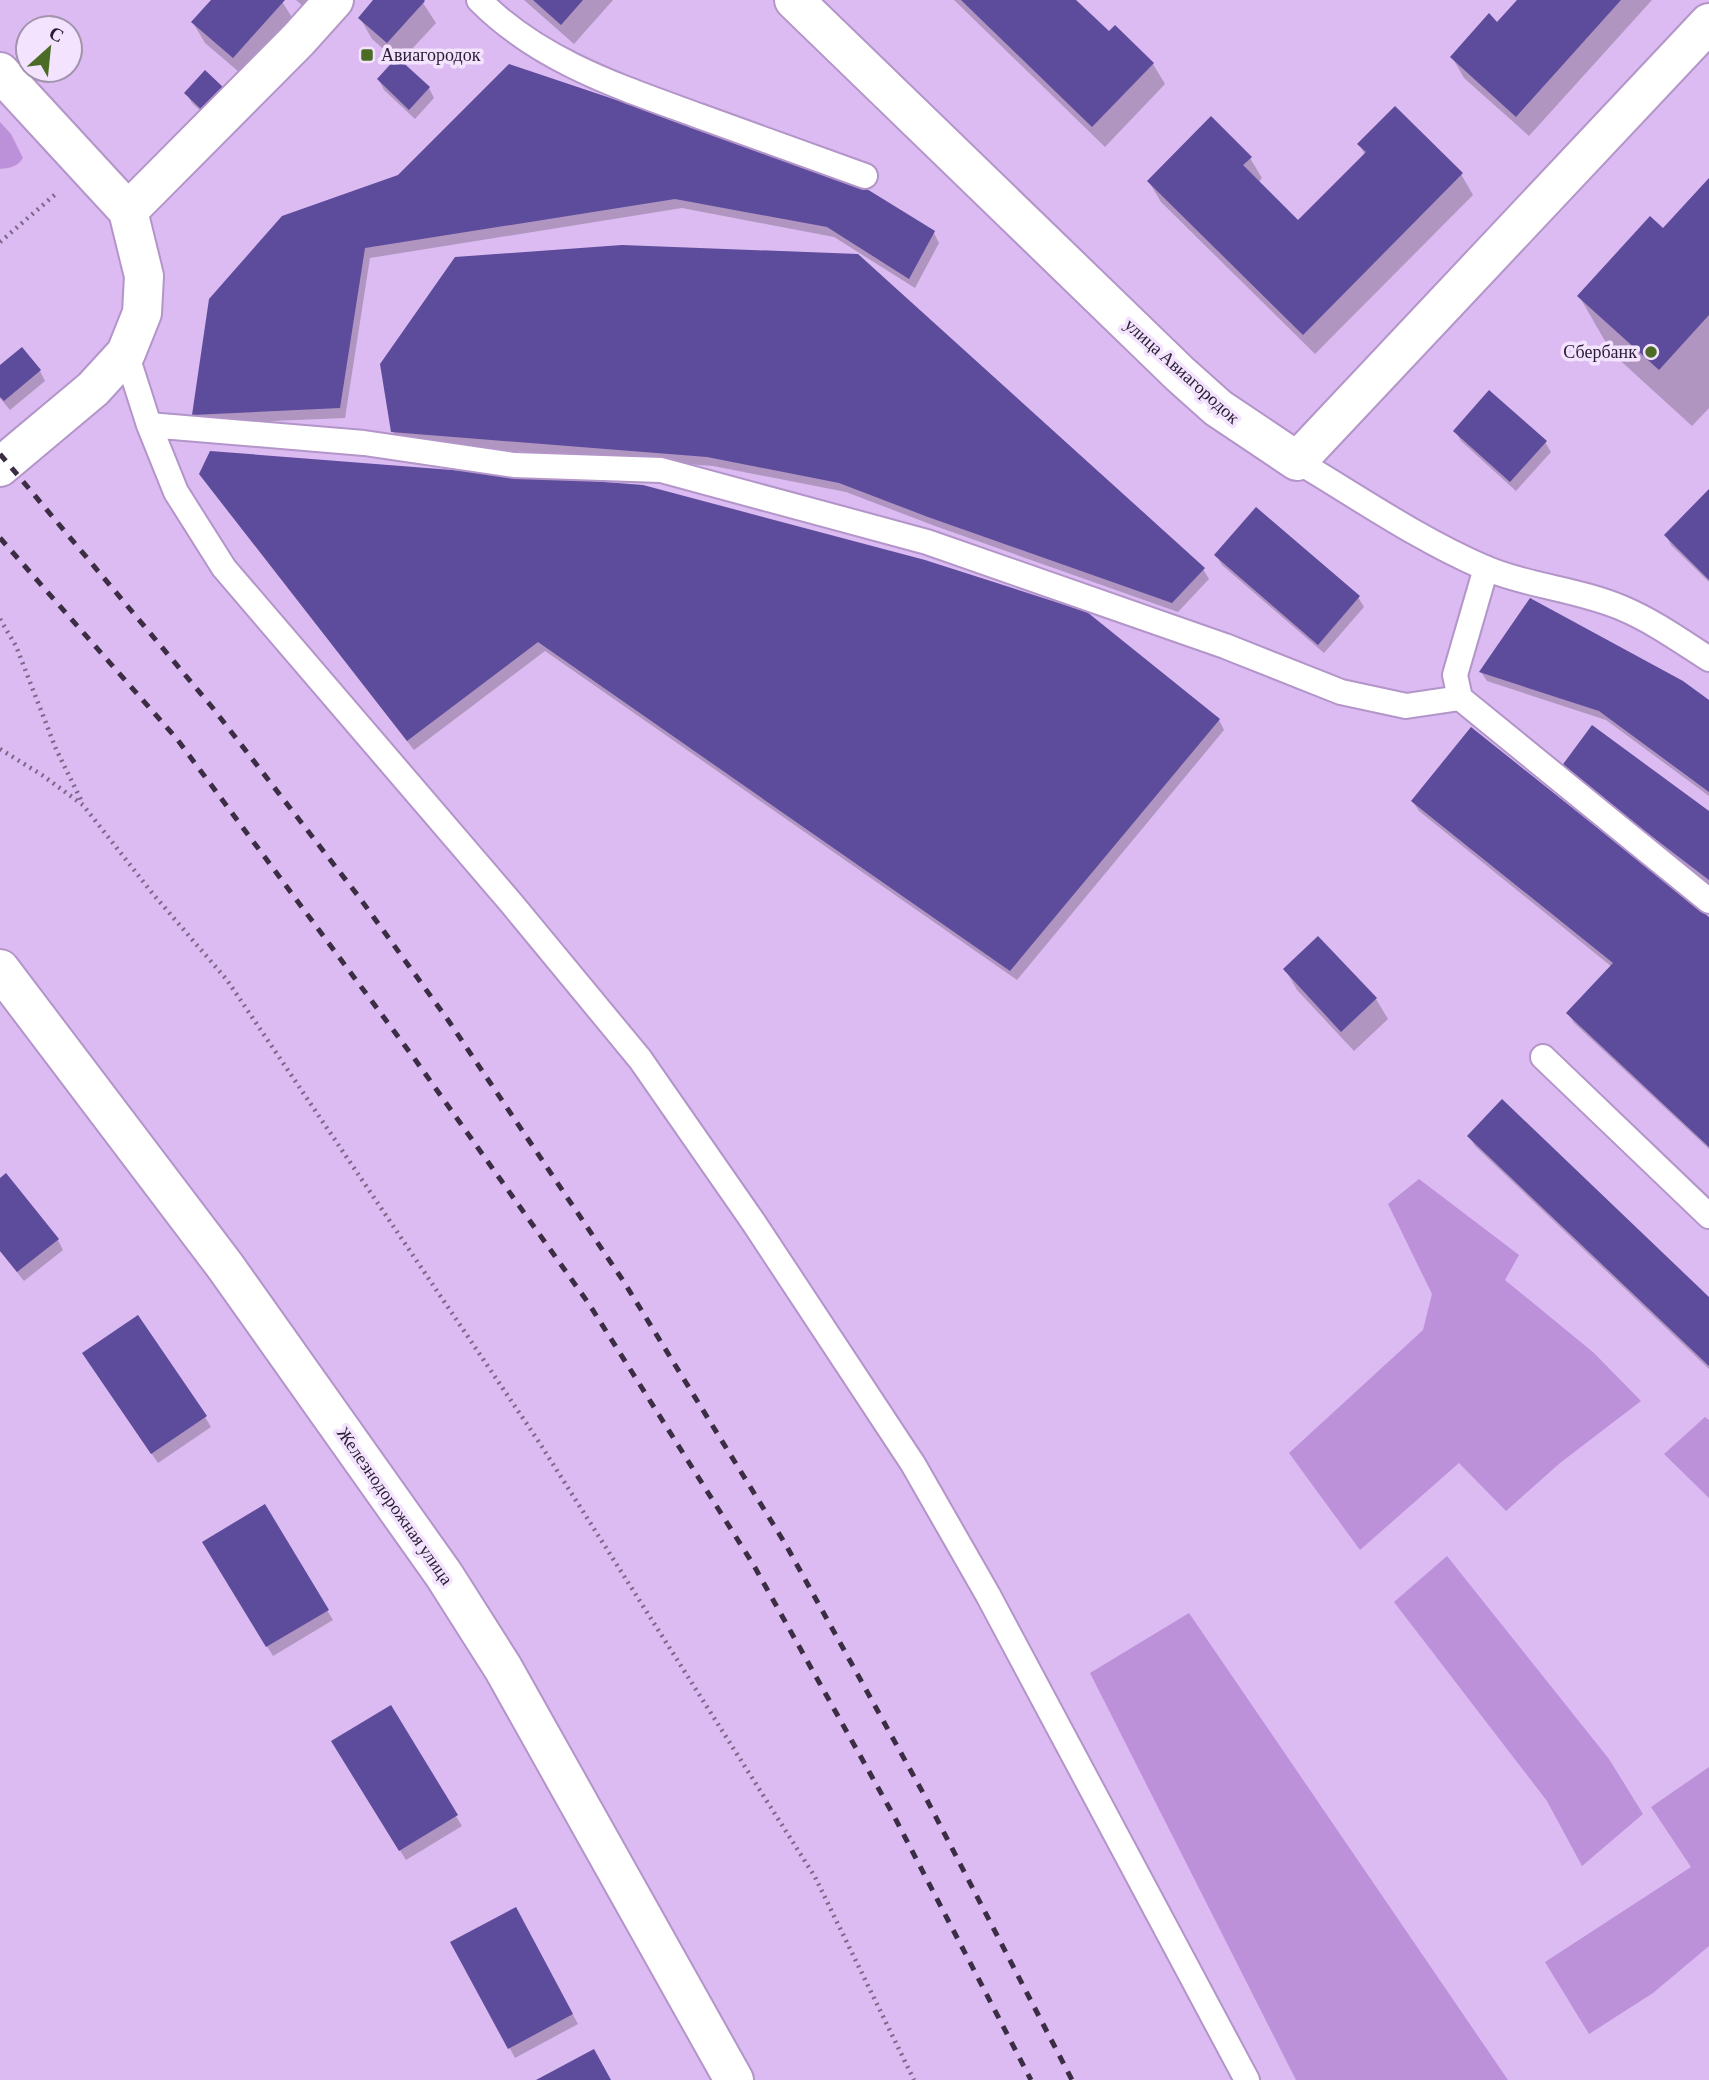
<svg xmlns="http://www.w3.org/2000/svg" width="1709" height="2080" font-family="'Crimson Pro',serif">
<style>
.green{fill:#bc91da}
.shadow{fill:#0003}
.building{fill:#5d4b9b}
.lines{fill:none;stroke-linecap:round;stroke-linejoin:round}
.service-casing{stroke:#b395c9;stroke-width:28}
.minor-casing{stroke:#b395c9;stroke-width:42}
.tertiary-casing{stroke:#b395c9;stroke-width:42}
.path{stroke:#7d678b;stroke-width:4.5;stroke-dasharray:2 5;stroke-linecap:butt}
.service{stroke:#fff;stroke-width:24}
.minor{stroke:#fff;stroke-width:38}
.tertiary{stroke:#fff;stroke-width:38}
.rail{stroke:#3b2d44;stroke-width:5;stroke-dasharray:9 9;stroke-linecap:butt}
.poi-dot{fill:#4a6c24;stroke:#f3e3ff;stroke-width:2.5}
.labels{text-anchor:middle;stroke-width:7;stroke-linejoin:round;paint-order:stroke}
.poi-label{font-size:18px;fill:#291d31;stroke:#f3e3ff;text-anchor:start}
.street-label{font-size:18px;fill:#291d31;stroke:#f3e3ff}
</style>
<rect width="100%" height="100%" fill="#dbbbf1"/>
<path class="green" d="M 0,122 L 11,134 L 23,158 C 17,167 10,168 0,169 Z
M 1419,1179 L 1519,1255 L 1505,1280 L 1594,1353 L 1641,1401 L 1560,1463 L 1506,1511 L 1459,1463 L 1360,1550 L 1289,1453 L 1423,1330 L 1432,1294 L 1388,1204 Z
M 1705,1417 L 1709,1420 L 1709,1498 L 1664,1454 Z
M 1447,1556 L 1609,1759 L 1643,1814 L 1582,1866 L 1547,1801 L 1394,1602 Z
M 1189,1613 L 1508,2080 L 1296,2080 L 1090,1673 Z
M 1709,1767 L 1709,1946 L 1653,1993 L 1589,2034 L 1545,1962 L 1691,1867 L 1651,1807 Z"/>
<path class="shadow" d="M 213,0 L 281,0 L 295,22 L 246,78 L 205,43 L 193,23 Z
M 296,0 L 336,0 L 318,20 Z
M 375,0 L 421,0 L 436,23 L 400,62 L 429,88 L 434,98 L 415,119 L 384,90 L 379,80 L 397,61 L 372,39 L 360,18 Z
M 524,0 L 613,0 L 574,44 Z
M 954,0 L 1074,0 L 1109,34 L 1153,64 L 1165,84 L 1105,147 Z
M 1519,0 L 1652,0 L 1529,136 L 1464,78 L 1452,57 L 1498,24 Z
M 510,66 L 934,233 L 939,243 L 915,288 L 834,237 L 682,208 L 370,258 L 345,418 L 199,424 L 194,414 Z
M 205,73 L 210,120 L 192,103 L 186,93 Z
M 1359,144 L 1461,174 L 1473,195 L 1315,354 L 1161,202 L 1149,182 L 1250,158 L 1262,178 L 1258,183 L 1298,223 L 1365,155 Z
M 1709,181 L 1709,408 L 1692,426 L 1612,353 L 1579,296 L 1663,231 Z
M 382,365 L 1203,569 L 1209,579 L 1178,612 L 935,526 L 846,492 L 713,466 L 398,442 L 393,431 Z
M 0,367 L 40,371 L 45,381 L 10,410 L 0,398 Z
M 1455,431 L 1545,442 L 1551,452 L 1516,491 L 1461,441 Z
M 207,484 L 1219,720 L 1224,730 L 1017,980 L 545,651 L 414,750 Z
M 1709,492 L 1709,582 L 1671,545 L 1666,535 Z
M 1216,555 L 1358,597 L 1364,607 L 1324,653 L 1222,565 Z
M 1481,672 L 1709,702 L 1709,796 L 1606,720 L 1487,681 Z
M 1569,777 L 1709,813 L 1709,884 Z
M 1413,802 L 1709,919 L 1709,1149 L 1574,1023 L 1568,1013 L 1612,967 L 1419,811 Z
M 1285,969 L 1376,999 L 1388,1019 L 1354,1051 L 1297,990 Z
M 1469,1136 L 1709,1299 L 1709,1369 L 1475,1146 Z
M 0,1180 L 58,1240 L 63,1250 L 24,1281 L 0,1251 Z
M 90,1363 L 205,1417 L 211,1427 L 158,1463 Z
M 264,1507 L 333,1620 L 273,1656 L 204,1543 Z
M 390,1707 L 462,1826 L 406,1860 L 333,1742 Z
M 515,1909 L 578,2024 L 515,2058 L 453,1942 Z"/>
<path class="building" d="M 211,0 L 285,0 L 233,58 L 191,22 Z
M 373,0 L 424,0 L 425,1 L 387,43 L 358,18 Z
M 533,0 L 583,0 L 561,25 Z
M 961,0 L 1076,0 L 1109,31 L 1115,25 L 1154,63 L 1092,127 Z
M 1517,0 L 1621,0 L 1516,117 L 1450,57 L 1489,13 L 1497,22 Z
M 397,57 L 430,87 L 409,110 L 377,79 Z
M 509,64 L 849,178 L 935,231 L 909,279 L 827,227 L 675,199 L 365,248 L 340,408 L 192,415 L 209,299 L 282,216 L 398,175 Z
M 205,70 L 225,89 L 204,112 L 184,93 Z
M 1395,106 L 1463,173 L 1303,335 L 1147,181 L 1211,116 L 1252,157 L 1243,165 L 1298,220 L 1366,152 L 1357,144 Z
M 1709,178 L 1709,315 L 1659,370 L 1577,296 L 1650,216 L 1663,228 Z
M 622,245 L 858,254 L 1205,568 L 1172,603 L 928,517 L 839,483 L 707,457 L 391,432 L 380,364 L 455,257 Z
M 22,347 L 41,370 L 4,401 L 0,397 L 0,365 Z
M 1489,390 L 1547,441 L 1510,482 L 1453,431 Z
M 210,451 L 643,485 L 925,560 L 1087,612 L 1220,719 L 1010,971 L 538,642 L 407,741 L 199,474 Z
M 1709,489 L 1709,580 L 1664,535 Z
M 1256,507 L 1360,596 L 1318,645 L 1214,555 Z
M 1530,598 L 1683,681 L 1709,700 L 1709,792 L 1599,711 L 1479,672 Z
M 1592,725 L 1709,811 L 1709,880 L 1561,767 Z
M 1471,727 L 1709,917 L 1709,1147 L 1566,1013 L 1613,963 L 1411,801 Z
M 1318,936 L 1377,998 L 1341,1032 L 1283,969 Z
M 1502,1099 L 1709,1297 L 1709,1366 L 1467,1136 Z
M 6,1173 L 59,1239 L 17,1272 L 0,1251 L 0,1178 Z
M 138,1315 L 207,1416 L 151,1454 L 82,1353 Z
M 265,1504 L 329,1610 L 266,1647 L 202,1542 Z
M 391,1705 L 458,1815 L 399,1851 L 331,1741 Z
M 516,1907 L 573,2014 L 508,2049 L 450,1942 Z
M 594,2049 L 611,2080 L 536,2080 Z"/>
<g class="lines">
<g class="service-casing">
<path id="service" d="M 479,0 C 539,61 620,87 699,116 C 755,136 810,156 865,176
M 126,353 L 149,425 L 176,492 L 224,568 L 512,904 L 640,1059 L 754,1223 L 913,1464 L 988,1595 L 1247,2080
M 149,425 L 364,443 L 514,465 L 661,470 L 927,542 L 1225,646 L 1341,692 L 1406,706 L 1460,698
M 1297,461 C 1358,497 1418,539 1483,567 C 1527,586 1577,589 1622,608 C 1653,621 1681,641 1709,659
M 1486,568 L 1455,675 L 1460,698 L 1709,901
M 1543,1057 L 1709,1216"/>
</g>
<g class="minor-casing">
<path id="minor" d="M 0,969 L 225,1266 L 444,1575 L 503,1668 L 734,2080"/>
</g>
<g class="tertiary-casing">
<path id="tertiary" d="M 794,0 L 1180,374 L 1218,408 L 1297,461 L 1709,23
M 0,72 L 128,211 L 144,276 L 142,313 L 126,353 L 93,389 L 0,467
M 128,211 L 298,40 L 334,0"/>
</g>
<path class="path" d="M 0,242 L 58,192
M 0,619 L 16,646 L 56,749 L 83,804
M 0,749 L 42,775 L 83,805 L 153,894 L 227,980 L 537,1439 L 815,1877 L 914,2080"/>
<use href="#service" class="service"/>
<use href="#minor" class="minor"/>
<use href="#tertiary" class="tertiary"/>
<path class="rail" d="M 0,454 L 212,707 L 359,897 L 448,1020 L 624,1282 L 786,1545 L 927,1800 L 1072,2080
M 0,538 L 177,739 L 414,1058 L 589,1304 L 753,1564 L 895,1818 L 1031,2080"/>
</g>
<g class="poi-dot">
<rect x="360" y="48" width="14" height="14" rx="3.5"/>
<circle cx="1651" cy="352" r="7"/>
</g>
<g class="labels">
<g class="poi-label">
<text x="381" y="61">Авиагородок</text>
<text x="1637" y="358" text-anchor="end">Сбербанк</text>
</g>
<g class="street-label">
<text transform="translate(1182 371) rotate(42)" y="6">улица Авиагородок</text>
<text transform="translate(395 1506) rotate(55)" y="6">Железнодорожная улица</text>
</g>
</g>
<g transform="translate(49 49) rotate(27)"><circle r="33" fill="#f3e3ff" stroke="#a294ad" stroke-width="2"/>
<path d="M0-5L12 26L0 18L-12 26Z" fill="#4a6c24"/>
<text y="-10" font-size="19" font-weight="bold" text-anchor="middle" fill="#291d31">С</text>
</g>
</svg>
